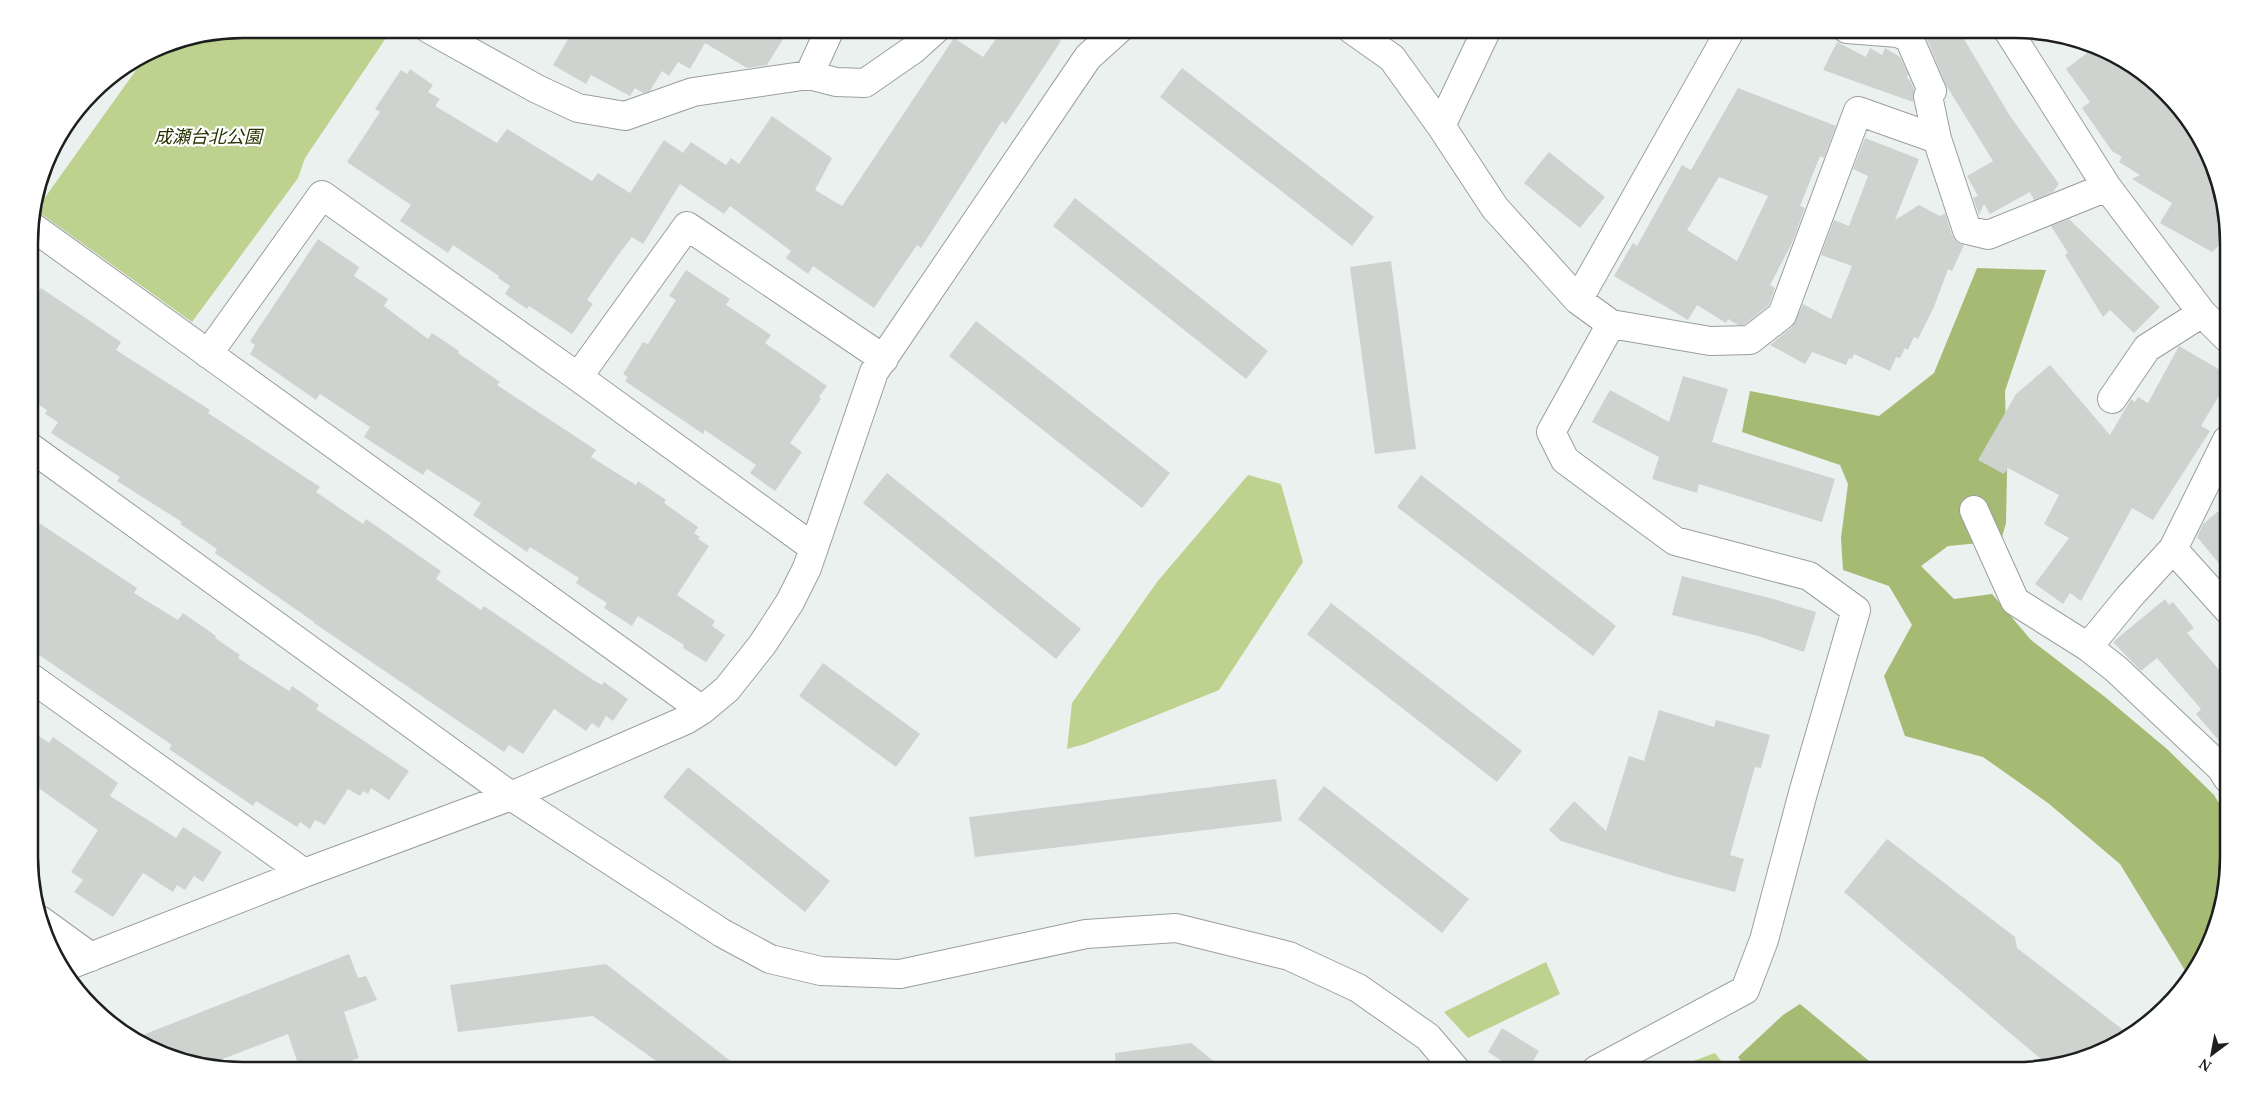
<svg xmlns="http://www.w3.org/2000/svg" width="2257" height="1099" font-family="'Noto Serif','Noto Sans JP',serif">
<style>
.green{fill:#bdd28e}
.forest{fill:#a5bb74}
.building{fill:#cfd3cf;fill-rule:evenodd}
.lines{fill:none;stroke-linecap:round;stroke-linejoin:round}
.minor-casing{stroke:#9a9f9d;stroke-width:30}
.minor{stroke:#fff;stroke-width:28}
.labels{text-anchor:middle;stroke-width:4.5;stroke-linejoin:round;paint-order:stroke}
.park-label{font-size:18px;font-style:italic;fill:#273300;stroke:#fff}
.rim{fill:none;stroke:#1d1f1e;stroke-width:2.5}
</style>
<rect width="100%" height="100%" fill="#ebf1ef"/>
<path class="green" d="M 242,29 L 392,29 L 305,158 L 298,178 L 192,322 L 36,210 L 149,52 L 161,45 Z
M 1248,475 L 1281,484 L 1303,562 L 1219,690 L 1085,744 L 1067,749 L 1072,703 L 1157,582 Z
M 1546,962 L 1560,994 L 1468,1038 L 1444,1012 Z
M 1715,1053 L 1728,1070 L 1669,1070 Z"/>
<path class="forest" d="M 1977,268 L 2046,270 L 2005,391 L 2007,472 L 2006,523 L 2001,541 L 1948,546 L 1921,566 L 1954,599 L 1992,594 L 2031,640 L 2105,697 L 2167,749 L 2214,795 L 2228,818 L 2228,857 L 2206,951 L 2189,977 L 2120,864 L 2048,803 L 1983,757 L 1905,736 L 1884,676 L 1912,625 L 1889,586 L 1843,570 L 1841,538 L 1848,484 L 1840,465 L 1742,432 L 1750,391 L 1879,416 L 1934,373 Z
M 1800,1004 L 1880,1070 L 1747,1070 L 1738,1057 L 1783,1015 Z"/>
<path class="building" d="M 574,29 L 789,29 L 767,65 L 747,68 L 705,43 L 690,69 L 678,62 L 669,76 L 662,71 L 650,91 L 643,93 L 635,88 L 630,96 L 591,75 L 586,84 L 553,65 Z
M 1003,29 L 1043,29 L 1061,41 L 1006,124 L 1002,121 L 921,248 L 917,245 L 874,308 L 813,266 L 808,274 L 786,258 L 791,251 L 730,206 L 724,214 L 680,184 L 643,244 L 632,237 L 621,251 L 587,300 L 593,304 L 572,334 L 529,306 L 527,309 L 505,294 L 510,286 L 498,278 L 499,276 L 453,245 L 448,253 L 400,221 L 411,205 L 347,162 L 380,112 L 375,109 L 401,70 L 407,74 L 410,69 L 433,85 L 428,92 L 440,99 L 435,106 L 497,143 L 507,129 L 592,181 L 598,173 L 630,193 L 664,140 L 683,153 L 691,142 L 726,165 L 731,158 L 739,164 L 772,116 L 832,158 L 815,190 L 842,206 L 954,38 L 983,57 Z
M 1940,29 L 1958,29 L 2010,116 L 2059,184 L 2053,192 L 2034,200 L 2030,192 L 1990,214 L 1984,204 L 1979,215 L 1973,198 L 1978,196 L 1967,176 L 1993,161 L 1946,85 L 1926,37 Z
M 1837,42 L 1866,57 L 1870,48 L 1882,55 L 1885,48 L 1900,57 L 1908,74 L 1907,78 L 1910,80 L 1914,89 L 1913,102 L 1823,70 Z
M 2095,47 L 2109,51 L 2155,82 L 2192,123 L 2226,215 L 2227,238 L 2212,252 L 2160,223 L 2172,203 L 2132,179 L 2140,175 L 2119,162 L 2122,157 L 2112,151 L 2082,108 L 2090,102 L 2066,69 Z
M 1182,68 L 1374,217 L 1352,246 L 1160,97 Z
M 1738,88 L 1836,126 L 1824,158 L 1820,156 L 1800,206 L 1805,208 L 1792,243 L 1770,285 L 1775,288 L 1769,305 L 1744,325 L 1738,325 L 1728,319 L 1726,323 L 1697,305 L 1688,320 L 1614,276 L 1633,243 L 1637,246 L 1682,165 L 1691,170 ZM 1719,177 L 1768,196 L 1737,261 L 1687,230 Z
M 1865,138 L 1919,159 L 1895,220 L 1919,205 L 1940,216 L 1945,213 L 1952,235 L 1957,242 L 1964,245 L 1952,271 L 1948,269 L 1934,307 L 1918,339 L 1914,337 L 1908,350 L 1905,348 L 1900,358 L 1896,357 L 1890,371 L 1854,354 L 1852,359 L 1849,358 L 1846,365 L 1812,352 L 1805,364 L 1770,345 L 1792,327 L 1803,304 L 1831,319 L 1852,266 L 1821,255 L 1834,220 L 1849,226 L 1868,176 L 1853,169 Z
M 1549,152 L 1605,197 L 1580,228 L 1524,183 Z
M 1075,198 L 1268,351 L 1246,379 L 1053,226 Z
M 2069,219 L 2160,307 L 2134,333 L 2110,310 L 2103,317 L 2065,255 L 2068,253 L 2051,226 Z
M 318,239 L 359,267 L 354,276 L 388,299 L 384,306 L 428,339 L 432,333 L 459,351 L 458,353 L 500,382 L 497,385 L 596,450 L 591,457 L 636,485 L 638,481 L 666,500 L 664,503 L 698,527 L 694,533 L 700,537 L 698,539 L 709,546 L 677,595 L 715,621 L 712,626 L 725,635 L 706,662 L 683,648 L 684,645 L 638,616 L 632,626 L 604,608 L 607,603 L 576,583 L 579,578 L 530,547 L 527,552 L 473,515 L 481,503 L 427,469 L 423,475 L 364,437 L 370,427 L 320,394 L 316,400 L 250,354 L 255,345 L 250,341 Z
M 1391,261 L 1416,449 L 1375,454 L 1350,267 Z
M 686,270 L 730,299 L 726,305 L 771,335 L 765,343 L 827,386 L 819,397 L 821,399 L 790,443 L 802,452 L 775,491 L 750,473 L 756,465 L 705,430 L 703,434 L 625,381 L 628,377 L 623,374 L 643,342 L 648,344 L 676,300 L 669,296 Z
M 41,288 L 121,342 L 116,350 L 210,410 L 208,413 L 320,487 L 316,492 L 363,524 L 366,519 L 441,571 L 436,579 L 481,610 L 484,606 L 593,680 L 602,685 L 604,682 L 628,699 L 613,721 L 606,716 L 599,728 L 592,723 L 586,731 L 554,709 L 523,754 L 509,745 L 504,752 L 314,623 L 314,622 L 215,553 L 217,549 L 180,524 L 182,522 L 117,481 L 120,477 L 51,433 L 58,422 L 45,414 L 47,410 L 30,399 L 29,303 Z
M 976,321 L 1170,473 L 1142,508 L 949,356 Z
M 2179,346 L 2227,374 L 2227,382 L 2201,426 L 2210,431 L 2153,520 L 2132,508 L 2081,601 L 2070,593 L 2063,604 L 2035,584 L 2069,538 L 2044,524 L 2059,495 L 2008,468 L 2004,474 L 1978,460 L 2016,394 L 2050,365 L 2110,435 L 2131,399 L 2135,402 L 2138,397 L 2148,403 Z
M 1683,376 L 1728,389 L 1712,442 L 1835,479 L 1822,522 L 1699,484 L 1697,493 L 1652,479 L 1659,457 L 1592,422 L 1610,390 L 1669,422 Z
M 887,473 L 1081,629 L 1056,659 L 863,503 Z
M 1421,475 L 1616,626 L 1593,656 L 1397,507 Z
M 2227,504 L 2227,573 L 2197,537 L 2203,524 Z
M 30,517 L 137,588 L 134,593 L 178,620 L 183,613 L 216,636 L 215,638 L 240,655 L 238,658 L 289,691 L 292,686 L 319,705 L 316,709 L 409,771 L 389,800 L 371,788 L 368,794 L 363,791 L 360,796 L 348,789 L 325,825 L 315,820 L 310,829 L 300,822 L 297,827 L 256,801 L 253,806 L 169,749 L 172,745 L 30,649 Z
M 1682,576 L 1770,598 L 1816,612 L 1804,652 L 1758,636 L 1672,615 Z
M 2165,599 L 2169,605 L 2173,602 L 2194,628 L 2187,633 L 2228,680 L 2228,751 L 2196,714 L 2201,709 L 2157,658 L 2141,671 L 2113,642 Z
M 1331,603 L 1522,751 L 1497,782 L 1307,634 Z
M 823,663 L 920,734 L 896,767 L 799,696 Z
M 1659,710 L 1714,727 L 1716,720 L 1770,735 L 1761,768 L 1755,767 L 1730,855 L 1744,859 L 1735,892 L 1674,876 L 1561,841 L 1549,830 L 1574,801 L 1606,831 L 1629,756 L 1644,761 Z
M 30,730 L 49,743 L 53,737 L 118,783 L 110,796 L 176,838 L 183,827 L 222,852 L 203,882 L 194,876 L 185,890 L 177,885 L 173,892 L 143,873 L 113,917 L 74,892 L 83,880 L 71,872 L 98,830 L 30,782 Z
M 688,767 L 830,881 L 805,912 L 663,797 Z
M 1276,779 L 1282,821 L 975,857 L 969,817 Z
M 1324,786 L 1469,899 L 1442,933 L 1298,819 Z
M 1887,839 L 2015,937 L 2017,948 L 2131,1036 L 2084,1059 L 2049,1066 L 1844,892 Z
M 349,954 L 358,978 L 366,976 L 377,1000 L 344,1012 L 359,1058 L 322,1070 L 300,1070 L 288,1034 L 212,1063 L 148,1048 L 135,1038 Z
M 606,964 L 742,1070 L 669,1070 L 593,1016 L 458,1032 L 450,985 Z
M 1502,1028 L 1539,1051 L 1528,1070 L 1516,1070 L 1488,1052 Z
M 1191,1043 L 1225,1070 L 1116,1070 L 1115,1053 Z"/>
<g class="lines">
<g class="minor-casing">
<path id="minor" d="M 429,29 L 537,89 L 578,108 L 625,116 L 693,92 L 809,75 L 836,82 L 865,83 L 914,49 L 936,29
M 1351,29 L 1392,58 L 1441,126 L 1495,208 L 1578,300 L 1611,324 L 1710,341 L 1750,340 L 1782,315 L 1858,111 L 1937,139 L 1967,230 L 1988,235 L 2107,187
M 1847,29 L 1898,33 L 1909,38 L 1932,91 L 1928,96 L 1937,139
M 2007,29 L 2107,187 L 2202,313 L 2227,338
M 809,75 L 830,29
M 1441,126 L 1487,29
M 30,225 L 702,710
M 1578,300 L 1731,29
M 208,354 L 322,195 L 578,377 L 814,548
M 578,377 L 687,226 L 884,359
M 2112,399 L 2147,348 L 2202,313
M 2227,440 L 2173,549 L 2129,597 L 2088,647 L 2116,669 L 2220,767 L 2228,779
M 30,447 L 511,796 L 722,933 L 770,959 L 821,971 L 900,974 L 1086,934 L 1176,928 L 1289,956 L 1358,988 L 1428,1037 L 1456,1070
M 1974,510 L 2015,601 L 2088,647
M 2173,549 L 2228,610
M 30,677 L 304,873
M 40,920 L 91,957
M 62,968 L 304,873 L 511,796 L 686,720 L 702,710 L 727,689 L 762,645 L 790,602 L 807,568 L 874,372 L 1088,57 L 1119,29
M 1596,1070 L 1745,990 L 1764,940 L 1803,793 L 1856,610 L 1809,576 L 1675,541 L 1565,460 L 1551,432 L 1611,324"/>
</g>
<use href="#minor" class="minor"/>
</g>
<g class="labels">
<g class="park-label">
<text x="208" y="143">成瀬台北公園</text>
</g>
</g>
<path d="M0 0H2257V1099H0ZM243 38H2015A205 205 0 0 1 2220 243V857A205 205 0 0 1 2015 1062H243A205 205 0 0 1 38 857V243A205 205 0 0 1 243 38Z" fill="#fff" fill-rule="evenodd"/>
<path class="rim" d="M243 38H2015A205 205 0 0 1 2220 243V857A205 205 0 0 1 2015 1062H243A205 205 0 0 1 38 857V243A205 205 0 0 1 243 38Z"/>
<g transform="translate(2212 1054) rotate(212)" stroke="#ffffff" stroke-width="4" paint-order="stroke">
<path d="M0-4L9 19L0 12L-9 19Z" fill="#1d1f1e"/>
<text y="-8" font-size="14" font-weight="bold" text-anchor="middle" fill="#1d1f1e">N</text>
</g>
</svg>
